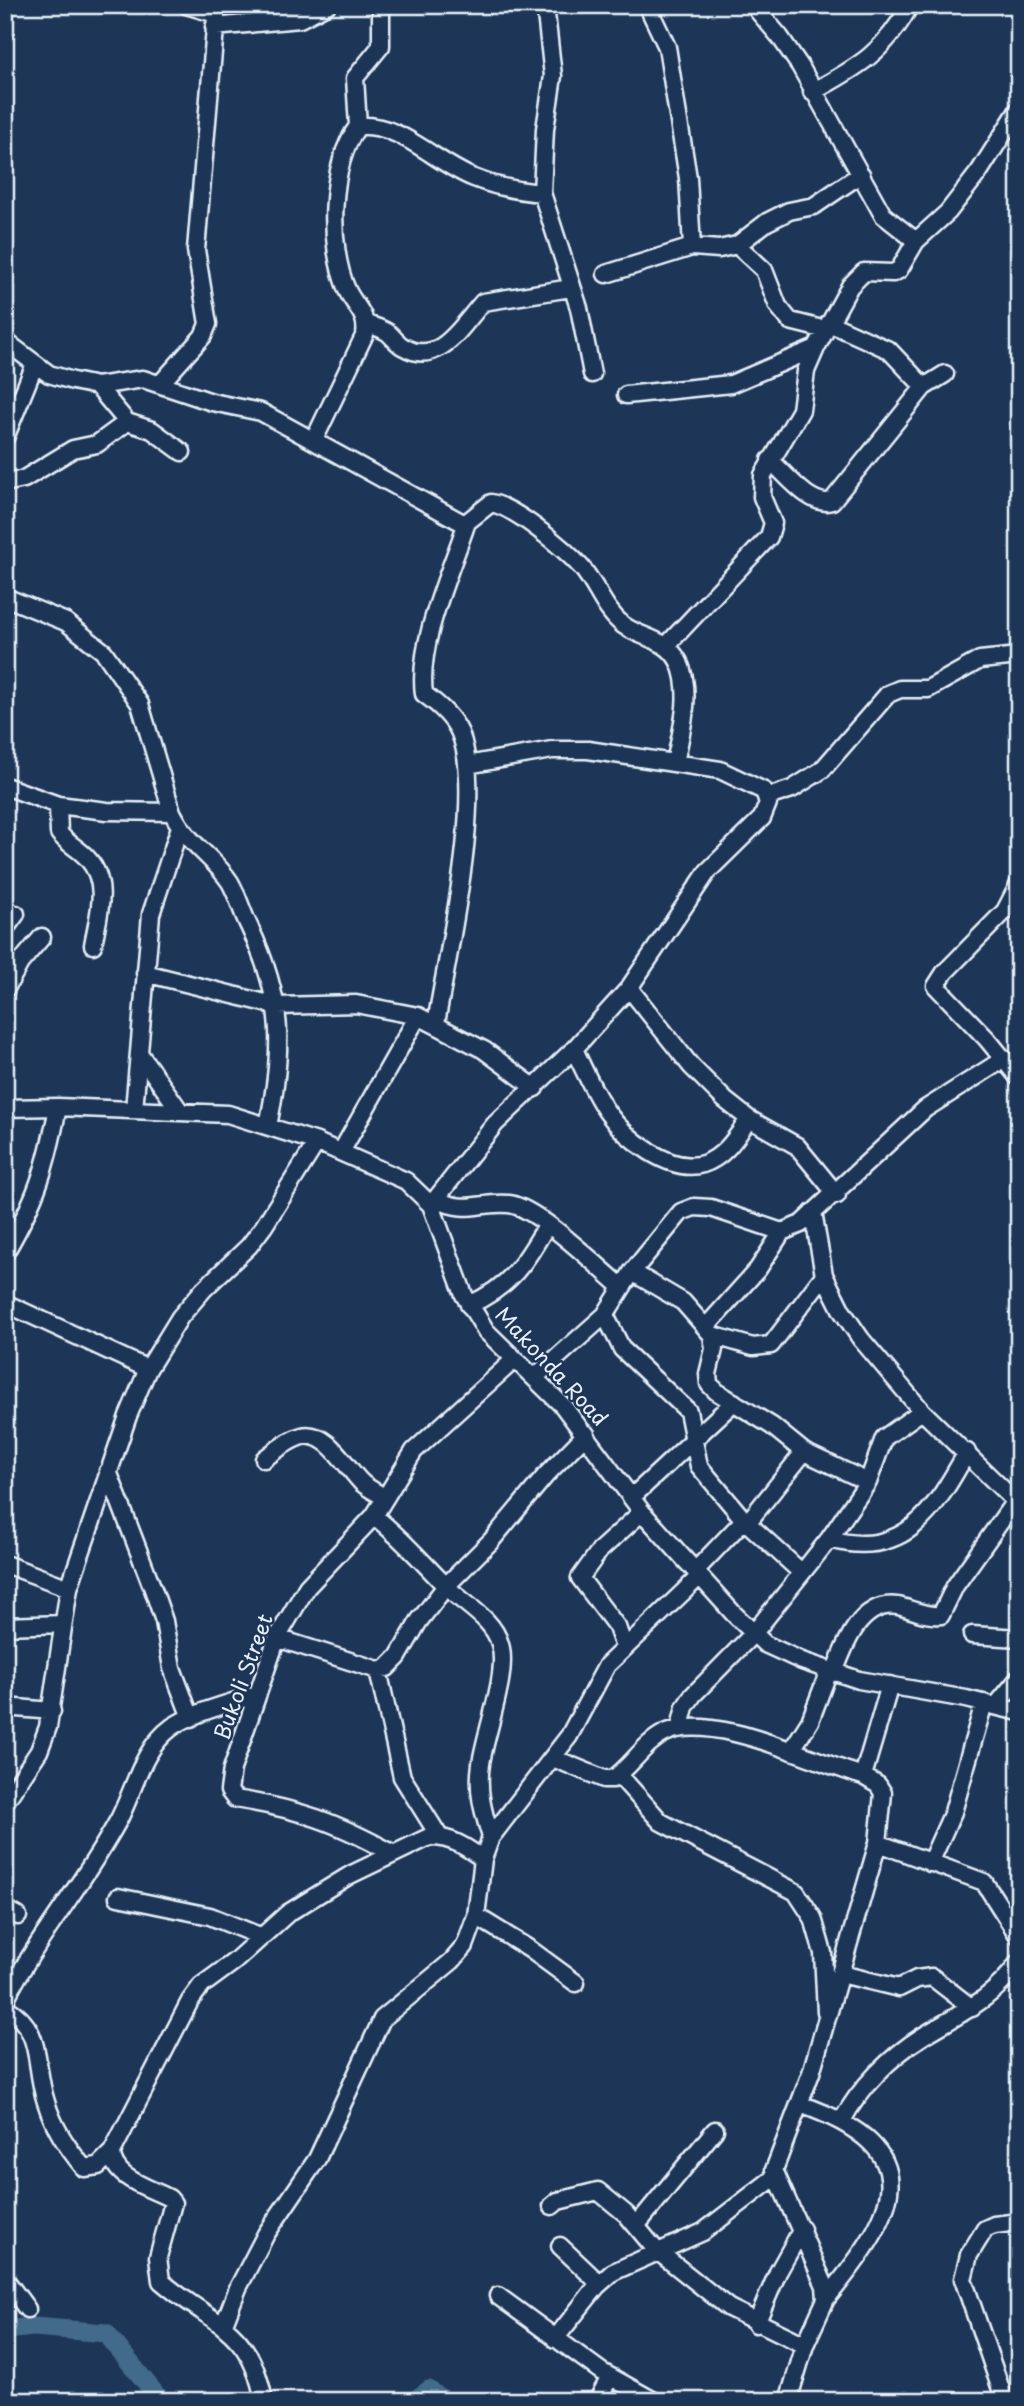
<svg xmlns="http://www.w3.org/2000/svg" width="1024" height="2406" font-family="'Playpen Sans',sans-serif">
<style>
.lines{fill:none;stroke-linecap:round;stroke-linejoin:round}
.river{stroke:#426b8a;stroke-width:19}
.minor-casing{stroke:#e8f1f8;stroke-width:21}
.minor{stroke:#1d3557;stroke-width:16}
.labels{text-anchor:middle;stroke-width:5;stroke-linejoin:round;paint-order:stroke}
.street-label{font-size:21px;fill:#e8f1f8;stroke:#1d3557}
</style>
<rect width="100%" height="100%" fill="#1d3557"/>
<filter id="ink" filterUnits="userSpaceOnUse"><feTurbulence type="fractalNoise" baseFrequency=".0143" numOctaves="2"/><feDisplacementMap in="SourceGraphic" scale="14" xChannelSelector="R" yChannelSelector="G"/><feConvolveMatrix kernelMatrix="1 2 1 2 8 2 1 2 1" color-interpolation-filters="sRGB"/></filter>
<g filter="url(#ink)">
<g class="lines">
<path class="river" d="M 5,2330 L 34,2327 L 106,2333 L 161,2401
M 414,2401 L 429,2390 L 445,2401"/>
<g class="minor-casing">
<path id="minor" d="M 186,5 L 216,14
M 545,5 L 553,76 L 545,129 L 542,193 L 579,308 L 592,374
M 647,5 L 667,47 L 688,178 L 692,247
M 753,5 L 780,37 L 800,66 L 883,215 L 916,241
M 214,27 L 300,19 L 327,5
M 812,92 C 857,68 886,51 910,5
M 358,126 L 355,78 L 381,46 L 381,5
M 737,245 L 764,270 L 778,306 L 790,321 L 826,330
M 606,274 L 692,247 L 719,249 L 737,245 L 767,222 L 789,211 L 814,206 L 861,174
M 829,323 L 889,350 L 924,387
M 366,324 C 373,326 381,328 387,332 C 393,336 397,344 404,347 C 439,368 463,324 483,302 L 571,288
M 5,341 L 49,374 L 73,381 L 97,386 L 143,379 L 212,402 L 261,412 L 461,522 L 467,522 L 491,503 C 515,507 565,549 582,568 C 597,586 604,610 623,625 C 642,639 667,638 679,662 C 693,693 681,732 675,763
M 161,383 L 203,336 L 208,324 L 196,250 L 217,5
M 97,386 L 127,422 L 152,430 L 182,452
M 626,395 L 731,384 L 816,348
M 5,438 L 35,364
M 314,440 L 365,334 C 368,314 355,307 347,290 C 328,246 329,166 358,126 C 402,123 435,163 474,178 C 496,187 519,191 542,193
M 770,460 C 785,473 811,508 832,501 L 924,387 L 945,374
M 5,483 L 24,479 L 73,449 L 97,444 L 127,422
M 5,597 L 66,622 L 104,652 L 140,704 L 172,812 C 188,845 213,856 230,882 C 238,896 242,912 249,926 C 284,999 284,1048 268,1126
M 667,645 L 769,537 L 773,523 L 762,497 L 763,475 L 801,410 L 806,371 L 816,348 L 850,286 L 864,272 L 893,273 L 899,270 L 916,241 L 948,212 L 979,172 L 1019,109
M 5,786 L 58,805 L 107,811 L 172,812
M 768,797 L 792,789 L 822,770 L 888,694 L 900,689 L 928,689 L 980,660 L 1019,656
M 58,805 L 59,833 C 67,844 80,849 88,859 C 110,884 98,916 93,945
M 1019,884 L 1005,911 L 945,972 L 936,986 L 987,1039 L 1019,1078
M 5,929 L 16,914
M 145,973 L 277,1006 L 356,1004 L 418,1016 L 484,1050 L 535,1088
M 629,988 L 691,1066 L 725,1100 L 749,1119 L 797,1146 L 837,1195
M 5,990 L 20,963 L 42,937
M 436,1024 C 447,955 485,795 460,733 C 453,717 438,704 424,694 C 417,642 451,571 467,522
M 574,1049 C 584,1070 594,1093 607,1112 C 625,1138 670,1174 703,1164 C 725,1157 737,1136 749,1119
M 141,1056 L 180,1111
M 5,1108 L 58,1107 L 228,1114 L 317,1142 L 406,1181 L 431,1205 L 464,1295 L 486,1331 L 563,1406 L 642,1512 L 733,1613 L 765,1644 L 802,1661 L 859,1680 L 966,1699 L 1019,1712
M 134,1110 L 151,914 L 180,827
M 341,1152 L 418,1016
M 436,1199 C 467,1215 479,1201 509,1204 C 537,1207 599,1268 622,1287
M 431,1205 L 495,1124 L 574,1049 L 629,988 L 708,871 L 762,818 L 768,803 L 764,791 L 720,770 L 588,750 L 552,750 L 467,765
M 813,1212 L 824,1275 L 842,1311 L 861,1339 L 922,1411 L 1019,1505
M 5,1253 C 37,1198 46,1169 58,1107
M 632,1272 L 683,1302 L 712,1335 L 714,1349 L 708,1374 L 709,1384 L 717,1392 L 772,1426 L 804,1452 L 868,1482
M 5,1303 L 148,1369
M 469,1305 C 511,1286 524,1264 547,1225
M 605,1315 L 622,1349 L 688,1411 L 699,1466 L 744,1520 L 802,1573
M 706,1327 L 758,1269 L 782,1232
M 712,1335 L 753,1347 L 771,1345 L 824,1275
M 535,1377 L 605,1315 L 632,1272 L 681,1212 L 694,1207 L 711,1208 L 782,1232 L 801,1224 L 925,1109 L 1004,1059
M 264,1459 C 275,1451 288,1440 302,1436 C 327,1430 346,1467 361,1482 C 367,1488 376,1492 384,1497
M 108,1471 L 153,1589 L 164,1621 L 172,1668 L 191,1718
M 632,1497 L 734,1402
M 374,1516 C 401,1537 422,1562 446,1586 C 463,1604 493,1618 500,1644 C 509,1673 485,1733 481,1764 C 477,1791 483,1812 491,1837
M 748,1522 L 804,1452
M 829,1539 C 905,1560 934,1511 967,1452
M 5,1564 L 69,1588
M 695,1571 L 744,1520
M 5,1626 L 63,1624
M 972,1635 L 1019,1638
M 277,1638 L 378,1670 L 387,1668 L 398,1657 L 419,1621 L 446,1586 L 491,1541 L 546,1475 L 586,1434
M 624,1647 L 617,1627 L 580,1578 L 600,1550 L 642,1512
M 378,1670 L 402,1777 L 439,1836
M 834,1673 C 844,1646 860,1600 898,1606 C 911,1609 927,1617 941,1615 L 955,1586 L 1015,1501
M 996,1706 L 1019,1678
M 5,1707 L 52,1711
M 680,1727 L 685,1707 L 693,1695 L 754,1633 L 829,1539 L 868,1482 L 884,1438 L 922,1411
M 791,1751 L 810,1721 L 829,1671
M 553,1758 L 604,1779 L 613,1779 C 632,1766 644,1743 665,1733 C 712,1711 814,1762 863,1776 L 878,1785 L 883,1793 L 878,1843 L 811,2073 L 774,2170 L 825,2286 L 826,2299 L 805,2345 L 788,2401
M 619,1775 L 661,1822 L 796,1892 L 813,1918 L 823,1953 L 826,2012
M 863,1776 L 890,1685
M 5,1802 L 39,1751 L 48,1727 L 69,1588 L 128,1416 L 148,1369 L 180,1317 L 204,1289 L 249,1246 L 264,1226 L 317,1142
M 878,1843 L 984,1882 L 1019,1937
M 392,1853 C 336,1822 299,1809 235,1799 L 229,1791 L 232,1769 L 277,1638 L 307,1587 L 374,1516 L 414,1451 L 514,1360
M 930,1863 L 953,1812 L 984,1703
M 118,1897 L 210,1916 L 262,1937
M 5,1909 L 18,1916
M 476,1916 L 531,1950 L 576,1983
M 841,1974 L 899,1988 L 917,1979 L 932,1977 L 972,2008
M 5,2000 C 38,1936 85,1882 119,1819 C 135,1788 142,1749 172,1727 C 196,1711 230,1704 257,1694
M 5,2007 C 45,2030 33,2063 46,2102 C 54,2128 67,2147 84,2168 L 98,2166 L 112,2152
M 800,2104 C 933,2151 897,2213 826,2299
M 842,2121 C 859,2088 891,2056 923,2036 C 959,2014 994,1999 1019,1962
M 552,2206 L 558,2201 L 598,2191 L 626,2214 L 656,2250 L 729,2308 L 805,2345
M 636,2226 L 715,2130
M 560,2246 L 599,2283
M 5,2279 L 27,2309
M 498,2296 L 602,2372 L 654,2401
M 224,2324 L 238,2288 L 266,2234 L 317,2159 L 382,2019 L 452,1961 L 465,1946 L 476,1916 L 483,1859 L 491,1837 L 569,1736 L 607,1665 L 700,1576
M 756,2324 L 778,2272 L 802,2229
M 555,2339 L 597,2286 L 613,2272 L 703,2232 L 776,2176
M 264,2401 C 250,2325 212,2325 161,2281 L 158,2257 L 173,2203 L 169,2198 C 148,2187 112,2178 112,2152 L 190,2001 L 201,1986 L 235,1961 L 288,1913 L 350,1875 L 429,1837 C 450,1836 466,1847 483,1859
M 597,2401 L 610,2377
M 1005,2401 L 963,2279 L 969,2255 L 985,2229 L 994,2225 L 1019,2222"/>
</g>
<use href="#minor" class="minor"/>
</g>
</g>
<g class="labels">
<g class="street-label">
<text transform="translate(551 1367) rotate(47)" y="7">Makonda Road</text>
<text transform="translate(244 1677) rotate(-70)" y="7">Bukoli Street</text>
</g>
</g>
<rect width="1024" height="2406" fill="none" stroke="#1d3557" stroke-width="28"/>
<rect x="14" y="14" width="996" height="2378" fill="none" stroke="#e8f1f8" stroke-width="2.5" filter="url(#ink)"/>
</svg>
